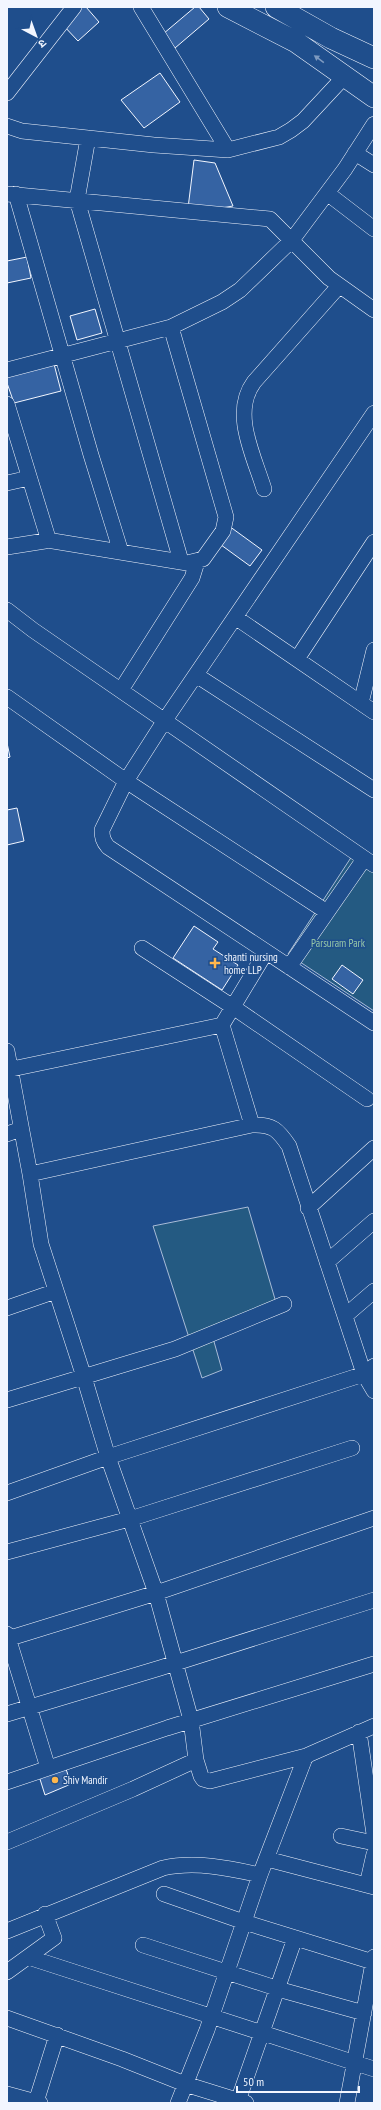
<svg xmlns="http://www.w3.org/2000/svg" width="381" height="2110" font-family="'PT Sans Narrow','Noto Sans Devanagari',sans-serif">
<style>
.green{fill:#245a82;stroke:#a8bbd7}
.building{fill:#3563a3;stroke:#f2f6ff}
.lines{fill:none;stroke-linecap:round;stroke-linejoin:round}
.street-casing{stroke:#f2f6ff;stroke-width:16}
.secondary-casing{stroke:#f2f6ff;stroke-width:22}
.street{stroke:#1f4e8c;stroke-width:15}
.secondary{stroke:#1f4e8c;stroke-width:21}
.oneway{fill:#7e9ac0}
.poi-dot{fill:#ffb74d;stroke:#1f4e8c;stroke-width:1.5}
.labels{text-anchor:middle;stroke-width:3;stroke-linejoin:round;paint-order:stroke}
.park-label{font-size:11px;fill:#97c8a6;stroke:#1f4e8c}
.poi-label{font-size:11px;fill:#f2f6ff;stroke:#1f4e8c;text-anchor:start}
</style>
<rect width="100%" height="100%" fill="#1f4e8c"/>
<path class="green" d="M 352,856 L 374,871 L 374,1011 L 288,954 Z
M 248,1207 L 277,1306 L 211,1331 L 222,1370 L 202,1378 L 153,1226 Z"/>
<path class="building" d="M 81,7 L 86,7 L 99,22 L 78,41 L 62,24 Z
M 195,7 L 199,7 L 209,19 L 175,48 L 163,34 Z
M 160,73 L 180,102 L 144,128 L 121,100 Z
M 194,160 L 215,163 L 233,206 L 210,210 L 188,208 Z
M 27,257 L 31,278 L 7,283 L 7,261 Z
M 95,309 L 102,333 L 77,340 L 70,316 Z
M 54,364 L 61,391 L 14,403 L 7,383 L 7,377 Z
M 229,526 L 262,550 L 250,566 L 217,542 Z
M 7,743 L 10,757 L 7,758 Z
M 17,808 L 24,841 L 7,845 L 7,810 Z
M 194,926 L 218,942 L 213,949 L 238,965 L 222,990 L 173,958 Z
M 342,965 L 363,980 L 353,994 L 332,979 Z
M 66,1769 L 71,1784 L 45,1795 L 39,1776 Z"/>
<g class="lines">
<g class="street-casing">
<path id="street" d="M 141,7 L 228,150
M 7,93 L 74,7
M 7,126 L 22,131 L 154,145 L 228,150 L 279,137 L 291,130 L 303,121 L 344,77
M 88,138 L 77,200 L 181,561
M 355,153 L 374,165
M 327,193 L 374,229
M 7,194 L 270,219 L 329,278 L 374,310
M 16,194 L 91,455 L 121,552
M 7,370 L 171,327 L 222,302 L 240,290 L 292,240 L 345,169 L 374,124
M 7,404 L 48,538 L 45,541 L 7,547
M 374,413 L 165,720 L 126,781 L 102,830 C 102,837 103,841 108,847 L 374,1023
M 7,483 L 29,478
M 264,489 C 254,456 231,413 254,382 L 339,286
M 47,540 L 187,563 L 203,559 L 223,531 L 226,517 L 171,327
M 7,610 L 33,630 L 374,865
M 235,617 L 374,712
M 297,659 L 374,542
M 196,675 L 374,790
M 121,690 L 192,578 L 197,562
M 7,697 L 126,781 L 327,912
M 361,703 L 374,650
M 142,948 L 233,1007 L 367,1099
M 289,967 L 364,859
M 222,1025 L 252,1125
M 7,1051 L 30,1174 L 252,1125 C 273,1124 278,1130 289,1146 L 364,1374 L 374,1391
M 7,1070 L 222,1025 L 266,952
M 7,1134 L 21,1129
M 30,1174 L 41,1244 L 84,1377 L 108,1457 L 156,1593 L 191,1720 L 196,1760 L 201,1776 L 203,1779 L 210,1781 L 306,1756
M 308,1208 L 374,1148
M 327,1262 L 374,1221
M 7,1308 L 56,1291
M 345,1316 L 374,1291
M 7,1400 L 175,1349 L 284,1304
M 7,1493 L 108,1457 L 364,1374 L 374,1366
M 7,1552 L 133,1518 L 352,1448
M 7,1634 L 48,1768
M 7,1639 L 156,1593 L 374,1518
M 7,1714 L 160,1668 L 374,1600
M 359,1732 L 374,1834
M 7,1782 L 167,1728 L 374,1664
M 341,1836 L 374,1843
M 7,1842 L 133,1789 L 196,1760
M 267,1859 L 374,1887
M 367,1885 L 374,1854
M 164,1894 L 244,1922 L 373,1962
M 7,1931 L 163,1868 C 195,1861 229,1868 260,1875
M 143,1945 L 285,1991 L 364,2013
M 28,1957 L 374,2069
M 7,1972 L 54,1938 L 45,1914
M 7,2018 L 122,2059 L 185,2084 L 246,2103
M 7,2094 L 40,2103
M 238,2101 L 295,1938
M 36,2102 L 57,2035
M 178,2103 L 207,2030 L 260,1875 L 305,1758 L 308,1755 L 374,1726
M 347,2103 L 374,1957"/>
</g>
<g class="secondary-casing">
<path id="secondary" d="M 228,7 L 296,42 L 374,97
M 276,7 L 331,38 L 374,58"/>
</g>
<use href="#street" class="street"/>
<use href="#secondary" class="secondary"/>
</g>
<defs><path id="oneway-solid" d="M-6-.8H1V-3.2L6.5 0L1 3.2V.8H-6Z"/></defs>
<use class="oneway" href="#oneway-solid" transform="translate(319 59) rotate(-144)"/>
<g class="poi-dot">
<path d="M213 957h4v4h4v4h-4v4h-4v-4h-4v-4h4z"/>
<circle cx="55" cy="1780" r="4"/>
</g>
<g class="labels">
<g class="park-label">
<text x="338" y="947">Parsuram Park</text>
</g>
<g class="poi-label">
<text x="224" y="961">shanti nursing<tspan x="224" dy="13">home LLP</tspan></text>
<text x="63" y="1784">Shiv Mandir</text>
</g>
</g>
<rect width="381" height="2110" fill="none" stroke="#f2f6ff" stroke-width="16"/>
<g transform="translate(36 36) rotate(139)" stroke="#1f4e8c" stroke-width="3" paint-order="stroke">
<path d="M0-3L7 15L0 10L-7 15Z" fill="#f2f6ff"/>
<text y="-6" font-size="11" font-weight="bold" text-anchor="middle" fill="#f2f6ff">उ</text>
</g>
<path d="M237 2086v6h122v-6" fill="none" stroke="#f2f6ff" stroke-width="2"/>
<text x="243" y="2086" font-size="12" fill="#f2f6ff" stroke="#1f4e8c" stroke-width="3" paint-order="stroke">50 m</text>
</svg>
